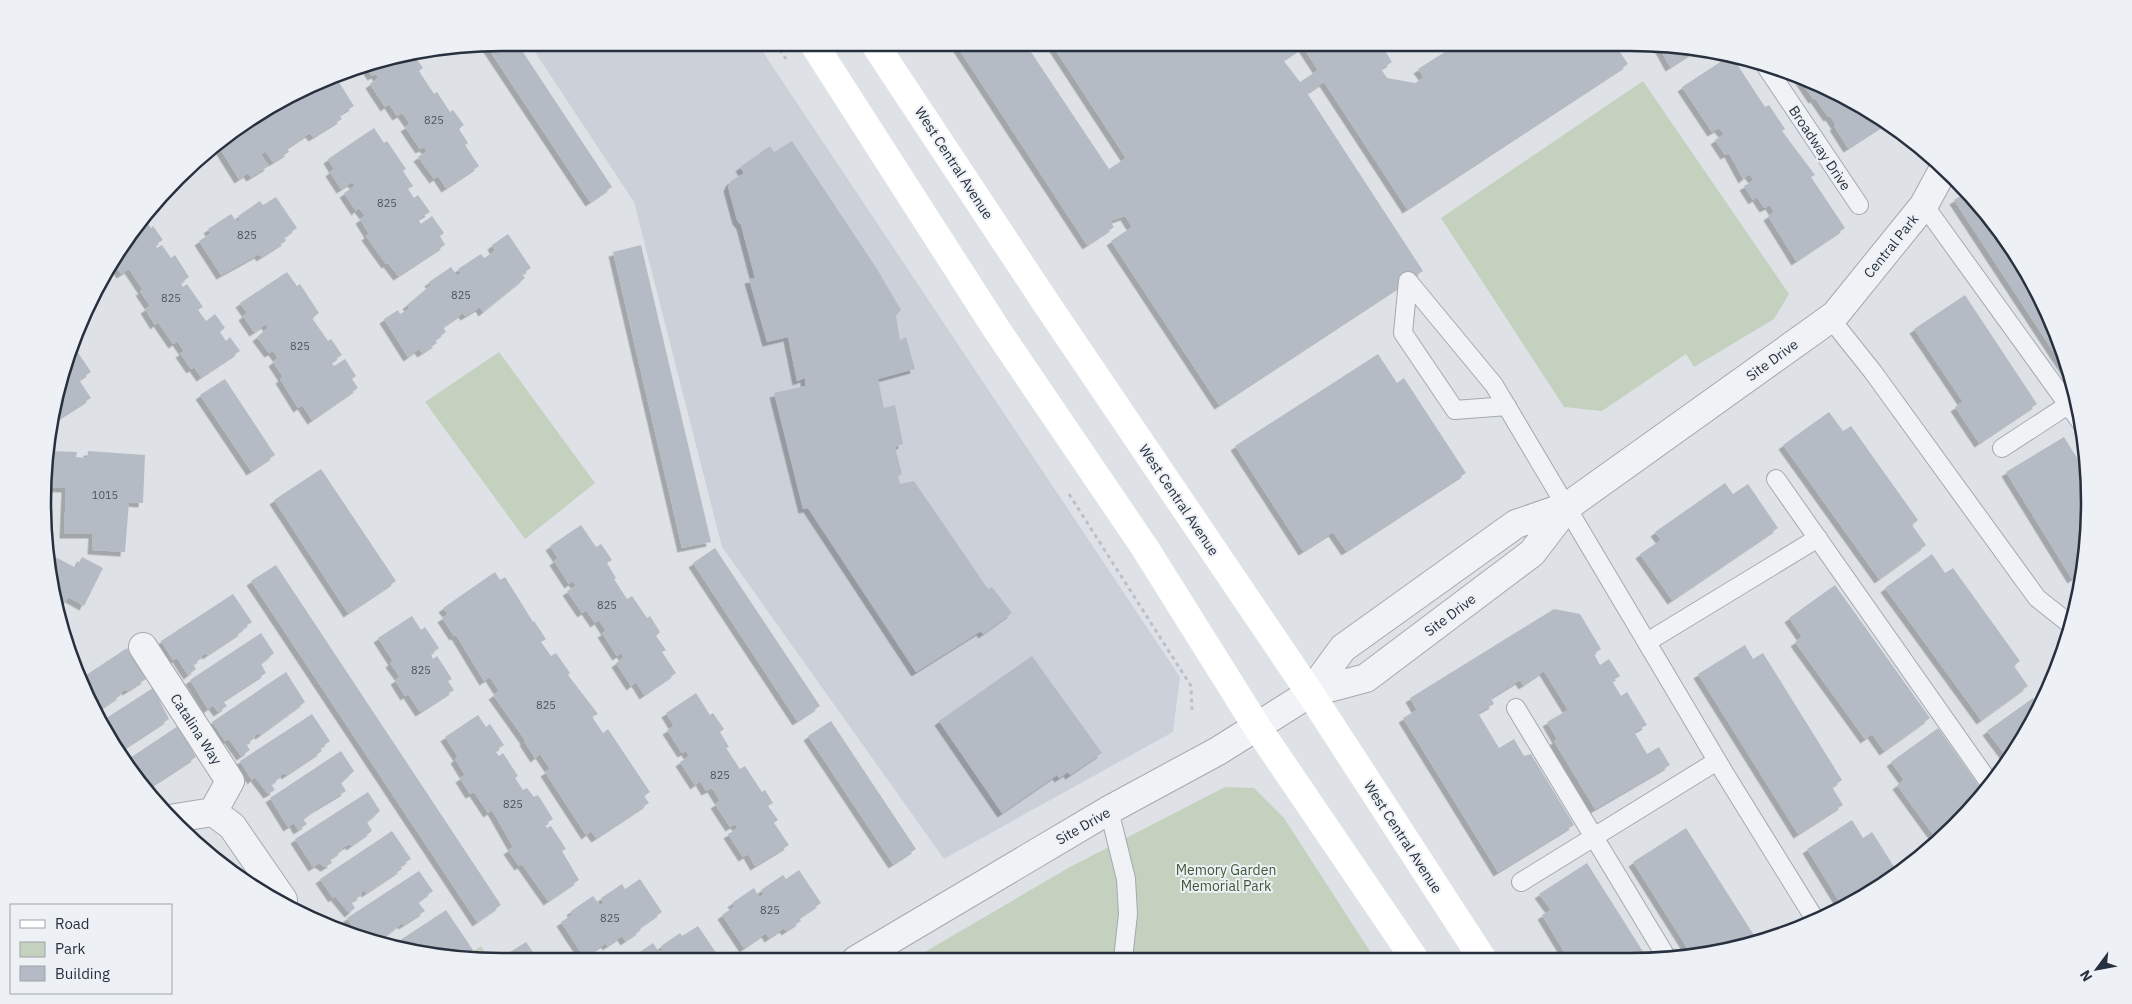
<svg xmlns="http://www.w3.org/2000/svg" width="2132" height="1004" font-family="'IBM Plex Sans',sans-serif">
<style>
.built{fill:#ccd1d9}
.green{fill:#c4d1bf}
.building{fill:#b5bbc4;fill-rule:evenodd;filter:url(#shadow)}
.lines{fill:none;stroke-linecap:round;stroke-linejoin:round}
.lane-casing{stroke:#a3a9b1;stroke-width:20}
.street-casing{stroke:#a3a9b1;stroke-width:30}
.path{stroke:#bcc0c6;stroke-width:3;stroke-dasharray:4 4;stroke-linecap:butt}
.lane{stroke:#f0f2f6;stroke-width:18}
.street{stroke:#f0f2f6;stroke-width:28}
.secondary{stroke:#fff;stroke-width:28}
.labels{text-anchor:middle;stroke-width:4;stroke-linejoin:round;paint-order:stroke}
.number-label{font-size:11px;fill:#4a5360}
.street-label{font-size:14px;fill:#27303e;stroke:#edf1f5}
.park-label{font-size:14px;fill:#3d5935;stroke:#edf1f5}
.rim{fill:none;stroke:#27303e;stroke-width:2.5}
</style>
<defs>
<filter id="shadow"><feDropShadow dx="-4.5" dy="4.5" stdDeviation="0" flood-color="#0004"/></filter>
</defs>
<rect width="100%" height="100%" fill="#dee2e7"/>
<path class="built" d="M 529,43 L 757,43 L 1180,677 L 1173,732 L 944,859 L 722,547 L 634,202 Z"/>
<path class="green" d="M 1643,81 L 1789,294 L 1774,319 L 1694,367 L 1686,354 L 1602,411 L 1564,407 L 1441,218 Z
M 499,352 L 595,483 L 525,539 L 425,402 Z
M 1225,787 L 1254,788 L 1284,818 L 1375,959 L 911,960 L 1070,867 Z
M 481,946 L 490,960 L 463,958 Z"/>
<path class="building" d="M 502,43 L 517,43 L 612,187 L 590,202 L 486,45 Z
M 955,43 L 1025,43 L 1109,169 L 1126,158 L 1051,43 L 1380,43 L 1392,62 L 1381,69 L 1387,78 L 1415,83 L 1424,77 L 1418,69 L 1459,43 L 1614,43 L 1628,64 L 1407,209 L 1324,82 L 1307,93 L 1423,271 L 1219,405 L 1111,241 L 1132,227 L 1125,216 L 1110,221 L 1114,227 L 1087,245 ZM 1303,47 L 1318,70 L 1300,82 L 1283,60 Z
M 1658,45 L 1663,46 L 1698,49 L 1670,67 Z
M 1731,55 L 1765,107 L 1769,105 L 1785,129 L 1782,131 L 1815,175 L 1811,177 L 1845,228 L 1796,261 L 1768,216 L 1774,212 L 1770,205 L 1764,208 L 1757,197 L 1753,200 L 1744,186 L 1754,180 L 1749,174 L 1743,179 L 1729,153 L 1725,155 L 1715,140 L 1724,134 L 1719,128 L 1712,132 L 1682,87 Z
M 415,57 L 423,68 L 419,71 L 434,94 L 437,92 L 450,112 L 453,110 L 464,125 L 459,129 L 468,143 L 465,145 L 479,166 L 446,188 L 438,176 L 434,179 L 418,157 L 427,151 L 424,147 L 420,149 L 405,127 L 410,124 L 402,113 L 397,116 L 389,104 L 385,107 L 370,84 L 378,78 L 376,74 L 372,76 L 365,65 Z
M 1797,75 L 1806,77 L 1888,122 L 1848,148 L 1834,126 L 1836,125 L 1830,116 L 1828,117 L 1815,98 L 1813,99 Z
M 335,76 L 354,106 L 339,115 L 342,119 L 313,137 L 310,133 L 287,148 L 289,152 L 273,162 L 265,151 L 261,155 L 269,166 L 251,177 L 248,173 L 239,179 L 217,144 L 273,104 Z
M 374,128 L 384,143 L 387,141 L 406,169 L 403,171 L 413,186 L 408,189 L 414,198 L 418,195 L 430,212 L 418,219 L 421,224 L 432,216 L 444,233 L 440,236 L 445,245 L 398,276 L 388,263 L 386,264 L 366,236 L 369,234 L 360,219 L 365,216 L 359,208 L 356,211 L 344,193 L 355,186 L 352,182 L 341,189 L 330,172 L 334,169 L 328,159 Z
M 792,141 L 877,269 L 901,310 L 896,316 L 900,340 L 906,337 L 915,369 L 878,379 L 884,408 L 895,405 L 903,444 L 895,447 L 902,474 L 898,476 L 900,484 L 914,481 L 988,589 L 992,587 L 1012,613 L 983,634 L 981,631 L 916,672 L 808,508 L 803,509 L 774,393 L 805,386 L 805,378 L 797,381 L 788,337 L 767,342 L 749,279 L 755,278 L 741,225 L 737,220 L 728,187 L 731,181 L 744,173 L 740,167 L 770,146 L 774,152 Z
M 1967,192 L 2012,246 L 2054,326 L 2070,377 L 1954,200 Z
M 276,197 L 297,228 L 284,237 L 286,241 L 261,257 L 259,254 L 221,275 L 199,241 L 211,233 L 208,229 L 231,214 L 237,222 L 240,220 L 238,216 L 260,201 L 263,205 Z
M 146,221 L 151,228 L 153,226 L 163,240 L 155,245 L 157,248 L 162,245 L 171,258 L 175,255 L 189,277 L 181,283 L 183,287 L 187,284 L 203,307 L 198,310 L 206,321 L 215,314 L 225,328 L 220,332 L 226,341 L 230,337 L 240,351 L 201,377 L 194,367 L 191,369 L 180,353 L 184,351 L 177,341 L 173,344 L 158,322 L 155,325 L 145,309 L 150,306 L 140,291 L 143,290 L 129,269 L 121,274 L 115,265 L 118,264 L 115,259 Z
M 508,234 L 531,268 L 522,274 L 525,278 L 483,312 L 480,307 L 465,316 L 463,313 L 443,327 L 446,332 L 435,340 L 437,343 L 422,353 L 419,349 L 408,357 L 384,319 L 398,310 L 400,314 L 410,308 L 407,305 L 431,285 L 429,282 L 451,267 L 457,276 L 461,273 L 458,269 L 481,254 L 484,258 L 495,251 L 492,245 Z
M 641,245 L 711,542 L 682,548 L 613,252 Z
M 287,272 L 297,286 L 300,284 L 319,313 L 312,318 L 328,341 L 331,339 L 342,355 L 331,362 L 334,366 L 345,359 L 356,376 L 352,379 L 358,388 L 312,420 L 302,405 L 298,408 L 280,379 L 283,377 L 273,362 L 278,358 L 273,351 L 269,353 L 257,337 L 268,328 L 266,324 L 254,332 L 243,316 L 247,313 L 240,303 Z
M 1965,295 L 2037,404 L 1979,443 L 1955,407 L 1963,402 L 1914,329 Z
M 75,348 L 91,372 L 79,380 L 91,398 L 58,419 L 52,410 Z
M 1378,354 L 1397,383 L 1404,378 L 1466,473 L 1346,551 L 1333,532 L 1303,551 L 1235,446 Z
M 225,379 L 275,455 L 251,471 L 200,395 Z
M 1829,412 L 1843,431 L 1851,426 L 1918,520 L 1912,525 L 1926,545 L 1879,579 L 1783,445 Z
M 2064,437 L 2087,474 L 2089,502 L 2082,579 L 2079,574 L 2072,579 L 2006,472 Z
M 48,449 L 50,451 L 77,452 L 76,457 L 87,458 L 88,451 L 145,455 L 143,503 L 129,502 L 125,552 L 92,550 L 93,534 L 64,534 L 66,488 L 44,487 Z
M 321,469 L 396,581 L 348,613 L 274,500 Z
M 1725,483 L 1733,494 L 1748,484 L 1778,528 L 1672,600 L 1640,554 L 1661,540 L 1655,532 Z
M 581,525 L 596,547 L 601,544 L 612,560 L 607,563 L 616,578 L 614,579 L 627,599 L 632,596 L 647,618 L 650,616 L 660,632 L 656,636 L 666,650 L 662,652 L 676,673 L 644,695 L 636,682 L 631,686 L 616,663 L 624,657 L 621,653 L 617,656 L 602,633 L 606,631 L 599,620 L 595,623 L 586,610 L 582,613 L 567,591 L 576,586 L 573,581 L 569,584 L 554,561 L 558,558 L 550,546 Z
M 715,548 L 820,706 L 797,721 L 693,563 Z
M 48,553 L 76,568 L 82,557 L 103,568 L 84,606 L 68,597 L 59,613 L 51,591 Z
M 1932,554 L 1945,573 L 1953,568 L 2020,661 L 2014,666 L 2028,686 L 1981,720 L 1885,588 Z
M 276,565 L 501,905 L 477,922 L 251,581 Z
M 495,572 L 500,580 L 505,577 L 533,622 L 534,621 L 546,639 L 541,642 L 551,656 L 556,653 L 570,673 L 568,675 L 598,714 L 592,717 L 603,733 L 608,729 L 650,792 L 644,796 L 649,803 L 596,838 L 591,831 L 586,835 L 545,772 L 550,769 L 540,754 L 535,758 L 524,741 L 525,740 L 493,695 L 499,691 L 490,677 L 484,681 L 456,635 L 454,636 L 442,618 L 448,614 L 443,608 Z
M 1835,585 L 1930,718 L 1884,751 L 1872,734 L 1865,739 L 1795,642 L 1802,637 L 1789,618 Z
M 233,594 L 252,622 L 242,629 L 243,631 L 207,655 L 206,653 L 201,656 L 202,658 L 193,664 L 196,669 L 188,675 L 177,658 L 173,660 L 161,641 Z
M 1554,609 L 1580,614 L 1601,649 L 1594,654 L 1600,665 L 1609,659 L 1620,676 L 1612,681 L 1621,696 L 1627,692 L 1647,725 L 1634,732 L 1647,754 L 1659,747 L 1670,765 L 1595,809 L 1554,741 L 1557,739 L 1547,722 L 1568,710 L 1544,671 L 1523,685 L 1520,680 L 1491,698 L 1494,704 L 1478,713 L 1499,748 L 1514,739 L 1524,756 L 1531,754 L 1574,825 L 1498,872 L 1403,718 L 1417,710 L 1410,698 Z
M 412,616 L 421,630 L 425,627 L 439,648 L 431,654 L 433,659 L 437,656 L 452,679 L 448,681 L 454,690 L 420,712 L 408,694 L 405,696 L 395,680 L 400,677 L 390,663 L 393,661 L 378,638 Z
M 261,633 L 274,653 L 261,664 L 266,673 L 223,701 L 227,706 L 218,712 L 213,705 L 208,709 L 190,680 Z
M 1745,645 L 1753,659 L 1763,653 L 1842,780 L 1832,787 L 1843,805 L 1798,834 L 1698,674 Z
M 127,648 L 146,679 L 127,691 L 126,689 L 120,693 L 121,695 L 96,712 L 83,677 Z
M 1032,656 L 1102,753 L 1070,775 L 1068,772 L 1059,778 L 1057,775 L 1002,813 L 939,721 Z
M 286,672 L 305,702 L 260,735 L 258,733 L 254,736 L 255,738 L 246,744 L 250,750 L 241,756 L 229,739 L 225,741 L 212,722 Z
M 153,688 L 169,719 L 120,751 L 104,731 L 100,722 Z
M 696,693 L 710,715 L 713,713 L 724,729 L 720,732 L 729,747 L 726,748 L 740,769 L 745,766 L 762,792 L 765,790 L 773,803 L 768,806 L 778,820 L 774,823 L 789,845 L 755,866 L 748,854 L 743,857 L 728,834 L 738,828 L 735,824 L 730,827 L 715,804 L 720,801 L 712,788 L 706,791 L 700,781 L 695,785 L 680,762 L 689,756 L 686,751 L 682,753 L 667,730 L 674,726 L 666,713 Z
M 2033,698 L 2039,705 L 2008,759 L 1987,731 Z
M 312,714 L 330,741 L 320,748 L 322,751 L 286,775 L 285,773 L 280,775 L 281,777 L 271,784 L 275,790 L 268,794 L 255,777 L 252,780 L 240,761 Z
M 478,715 L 486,727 L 490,724 L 504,745 L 495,751 L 499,756 L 503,753 L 518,776 L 515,778 L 523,790 L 527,788 L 534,797 L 538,795 L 553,819 L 545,824 L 547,828 L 551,826 L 566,849 L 562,851 L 579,880 L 548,901 L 522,864 L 519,866 L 508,850 L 513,847 L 492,810 L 488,813 L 474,792 L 470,794 L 460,778 L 465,775 L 455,759 L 458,757 L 445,737 Z
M 831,721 L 916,849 L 893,864 L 808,736 Z
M 178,726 L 196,757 L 150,787 L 127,760 Z
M 1938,728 L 1984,793 L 1937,840 L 1897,785 L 1904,780 L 1891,762 Z
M 341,751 L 354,771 L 341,783 L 346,791 L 316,809 L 303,819 L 307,824 L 298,830 L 294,823 L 288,827 L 270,798 Z
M 368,792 L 380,811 L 367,822 L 372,831 L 351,846 L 350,844 L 342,848 L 343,850 L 330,859 L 332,863 L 325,867 L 319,863 L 313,867 L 295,839 Z
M 1852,820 L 1863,838 L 1872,832 L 1898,873 L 1842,906 L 1807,849 Z
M 1686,828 L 1757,940 L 1693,957 L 1633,862 Z
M 392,831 L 411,859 L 400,866 L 402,869 L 366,893 L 364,890 L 361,893 L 362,895 L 351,902 L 355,908 L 349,913 L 335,896 L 333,898 L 320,879 Z
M 1587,863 L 1647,958 L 1568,958 L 1542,915 L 1551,910 L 1539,894 Z
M 799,870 L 821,903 L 799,918 L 801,921 L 786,931 L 784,928 L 769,938 L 766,933 L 744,948 L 722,915 L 735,906 L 732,903 L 754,888 L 759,897 L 764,894 L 761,890 L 783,875 L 786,879 Z
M 419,871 L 433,891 L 418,902 L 425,911 L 403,925 L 402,923 L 382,939 L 385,944 L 359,937 L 347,918 Z
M 640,879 L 662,912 L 639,928 L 641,930 L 625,941 L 622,936 L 607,946 L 606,943 L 584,957 L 561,922 L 573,914 L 571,911 L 593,896 L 600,905 L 604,903 L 601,898 L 622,884 L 625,889 Z
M 446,910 L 473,950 L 462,958 L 450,956 L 448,953 L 444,956 L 412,953 L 391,946 Z
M 698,926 L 721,960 L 719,961 L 633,961 L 631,958 L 653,943 L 659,952 L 663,949 L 661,946 L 680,933 L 682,936 Z
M 526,942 L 539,961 L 504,961 L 502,957 Z"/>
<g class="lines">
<g class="lane-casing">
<path id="lane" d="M 1765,65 L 1859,205
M 1924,205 L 2082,424
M 1408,281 L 1494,385 L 1725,774 L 1816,921
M 1408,281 L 1403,333 L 1455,410 L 1507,406
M 1830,318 L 1873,372 L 2037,598 L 2071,625
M 2002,448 L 2077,399
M 1776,479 L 1991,785
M 1647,642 L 1818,538
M 1516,708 L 1667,958
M 1109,810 L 1126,879 L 1128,914 L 1123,959
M 1521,882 L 1717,761"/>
</g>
<g class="street-casing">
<path id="street" d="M 143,647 L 230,781 L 213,812
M 1310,693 L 1343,648 L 1516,524 L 1568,506 L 1835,315 L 1924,205 L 1944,168
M 175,818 L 213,812 L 232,826 L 283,900
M 856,960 L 1109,810 L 1218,751 L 1310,693 L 1366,678 L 1532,553 L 1568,506"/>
</g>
<path class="path" d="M 775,43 L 786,59
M 1069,494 L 1191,686 L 1192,710"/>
<use href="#lane" class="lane"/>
<use href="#street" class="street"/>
<path class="secondary" d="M 813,43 L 997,330 L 1145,548 L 1257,727 L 1414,958
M 874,43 L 1044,300 L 1310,693 L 1482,958"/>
</g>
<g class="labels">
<g class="number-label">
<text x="434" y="124">825</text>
<text x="387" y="207">825</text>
<text x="247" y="239">825</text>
<text x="461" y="299">825</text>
<text x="171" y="302">825</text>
<text x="300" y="350">825</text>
<text x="105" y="499">1015</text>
<text x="607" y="609">825</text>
<text x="421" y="674">825</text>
<text x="546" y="709">825</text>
<text x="720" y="779">825</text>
<text x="513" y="808">825</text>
<text x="770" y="914">825</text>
<text x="610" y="922">825</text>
</g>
<g class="street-label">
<text transform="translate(1820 148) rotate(56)" y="5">Broadway Drive</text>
<text transform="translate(954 163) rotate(57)" y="5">West Central Avenue</text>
<text transform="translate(1891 246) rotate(-51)" y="5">Central Park</text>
<text transform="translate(1772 360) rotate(-36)" y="5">Site Drive</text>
<text transform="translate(1179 500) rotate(56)" y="5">West Central Avenue</text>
<text transform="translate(1450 615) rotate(-37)" y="5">Site Drive</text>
<text transform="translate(196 729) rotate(57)" y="5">Catalina Way</text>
<text transform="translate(1083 826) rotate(-30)" y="5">Site Drive</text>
<text transform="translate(1403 837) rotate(57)" y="5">West Central Avenue</text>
</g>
<g class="park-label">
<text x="1226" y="875">Memory Garden<tspan x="1226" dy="16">Memorial Park</tspan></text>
</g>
</g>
<path d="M0 0H2132V1004H0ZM502 51H1630A451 451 0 0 1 2081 502V502A451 451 0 0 1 1630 953H502A451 451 0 0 1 51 502V502A451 451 0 0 1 502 51Z" fill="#edf1f5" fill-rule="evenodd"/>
<path class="rim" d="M502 51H1630A451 451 0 0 1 2081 502V502A451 451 0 0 1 1630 953H502A451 451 0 0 1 51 502V502A451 451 0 0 1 502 51Z"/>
<rect x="10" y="904" width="162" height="90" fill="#edf1f5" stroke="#9ea4ac"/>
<rect x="20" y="920" width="25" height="8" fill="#ffffff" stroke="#9ea4ac"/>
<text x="55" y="929" font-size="15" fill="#27303e">Road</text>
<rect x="20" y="942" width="25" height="15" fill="#c4d1bf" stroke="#9ea4ac"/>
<text x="55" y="954" font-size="15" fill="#27303e">Park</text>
<rect x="20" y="966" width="25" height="15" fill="#b5bbc4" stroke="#9ea4ac"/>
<text x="55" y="979" font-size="15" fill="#27303e">Building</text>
<g transform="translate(2097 969) rotate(238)" stroke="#edf1f5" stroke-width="4" paint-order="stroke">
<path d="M0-4L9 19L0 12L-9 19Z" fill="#27303e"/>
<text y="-8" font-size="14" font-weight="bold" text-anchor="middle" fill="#27303e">N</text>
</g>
</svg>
